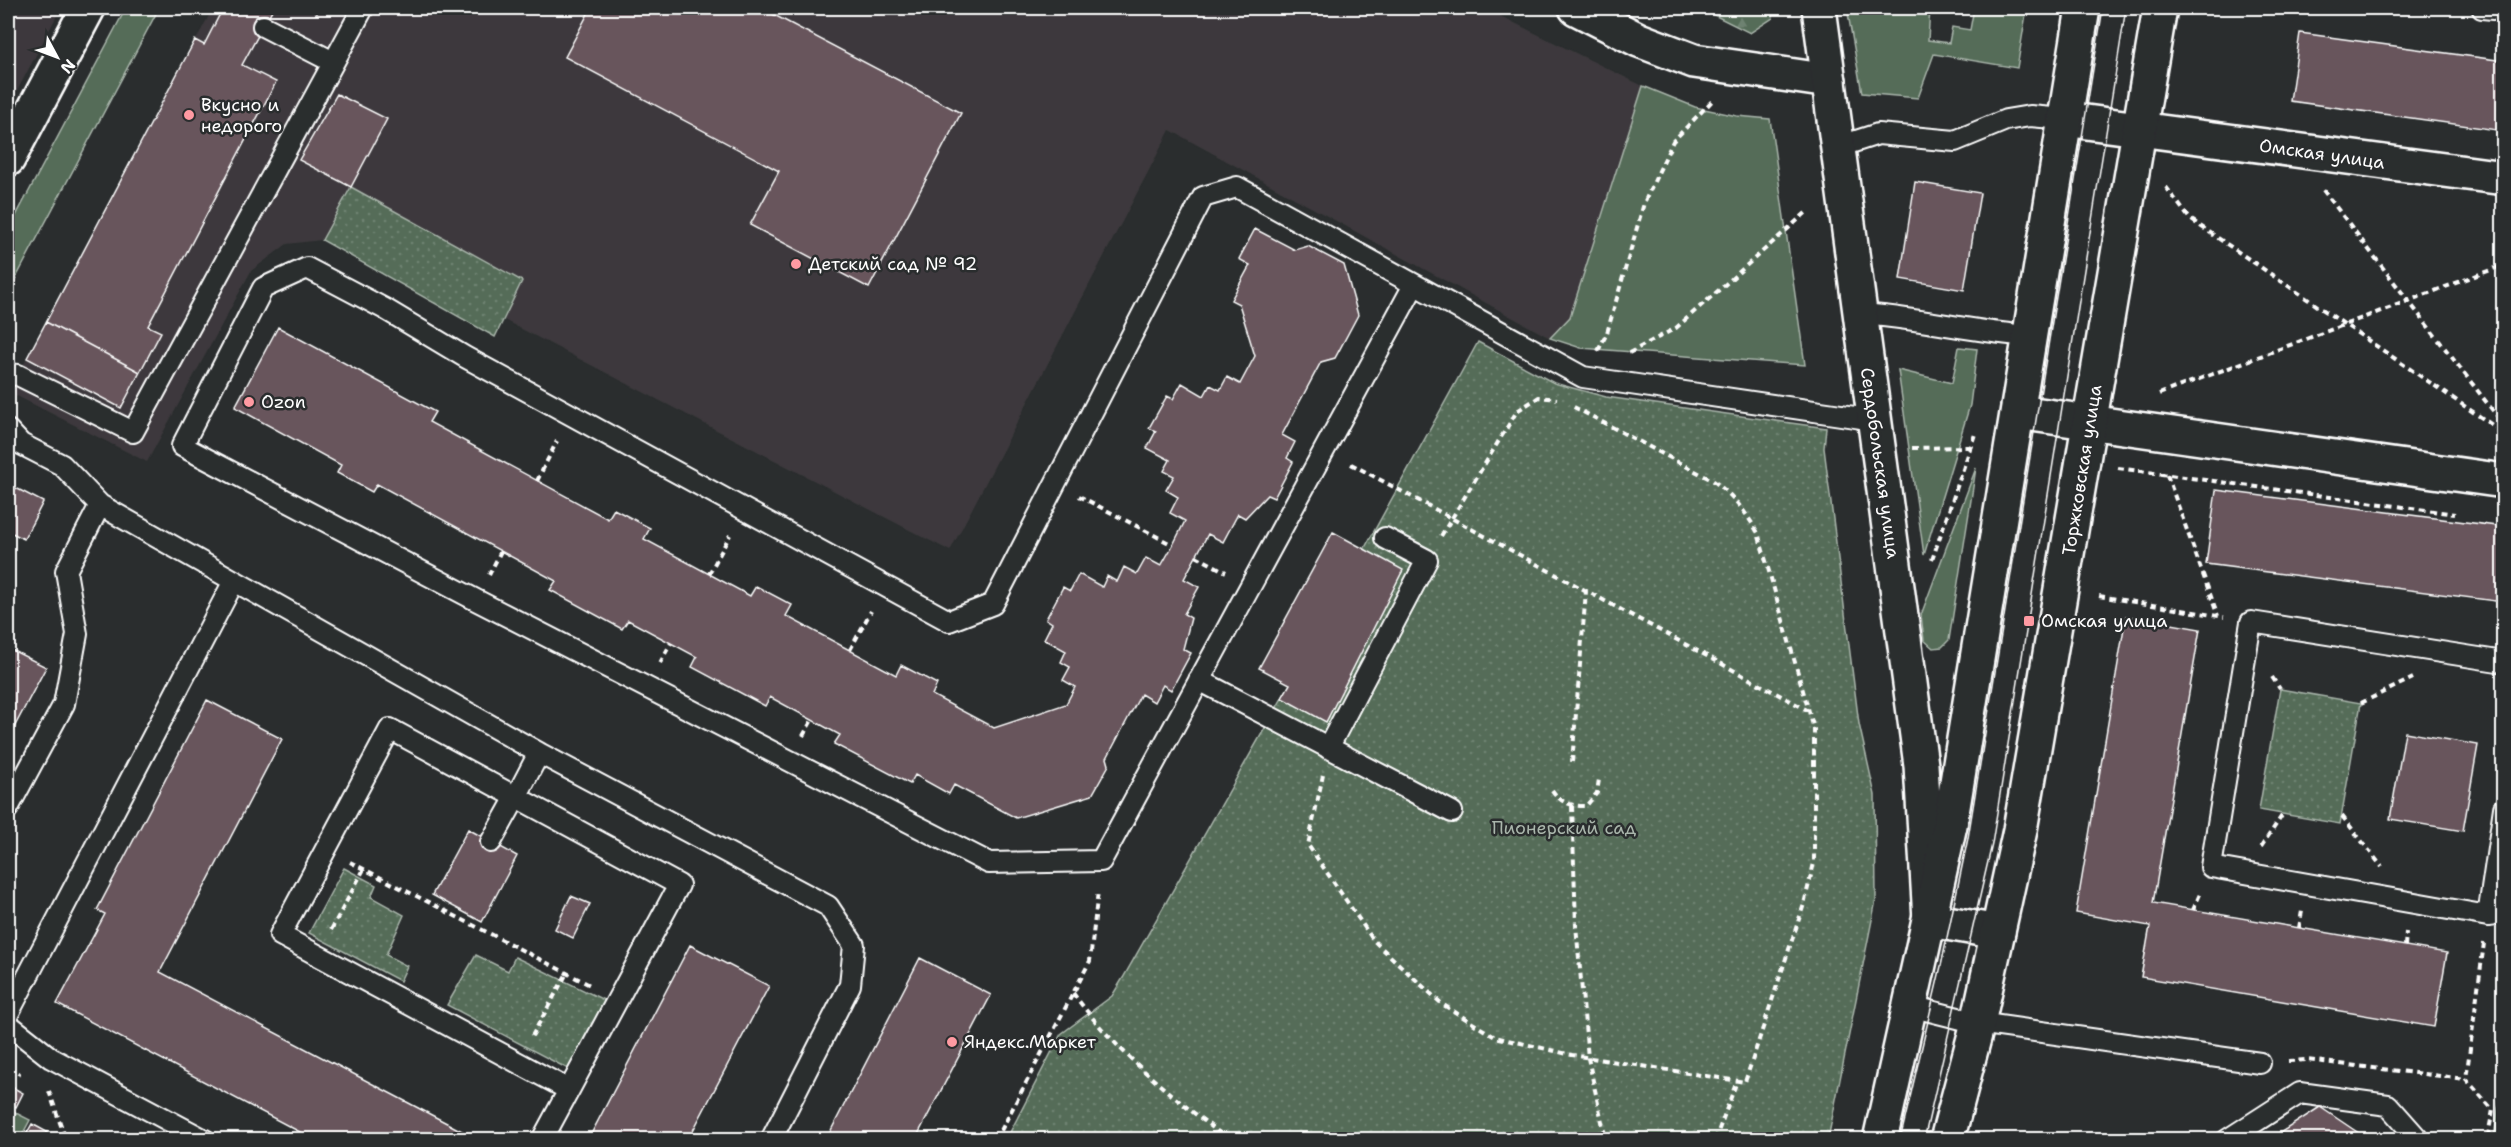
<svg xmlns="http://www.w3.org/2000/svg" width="2511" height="1147" font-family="'Shantell Sans',sans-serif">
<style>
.built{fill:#3c393c}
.green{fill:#556c58;stroke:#aab6ac;stroke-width:1.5}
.forest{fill:url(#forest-firs);stroke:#aab6ac;stroke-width:1.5}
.park{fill:url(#park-dots);stroke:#aab6ac;stroke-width:1.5}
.building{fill:#67555c;stroke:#fff;stroke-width:1.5}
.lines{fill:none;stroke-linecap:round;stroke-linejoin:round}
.service-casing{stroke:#fff;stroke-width:24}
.minor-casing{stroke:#fff;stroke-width:38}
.tertiary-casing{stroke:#fff;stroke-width:38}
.secondary-casing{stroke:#fff;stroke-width:38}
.path{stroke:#fff;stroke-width:4;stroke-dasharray:6 4.5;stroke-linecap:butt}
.service{stroke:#2a2d2e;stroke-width:20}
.minor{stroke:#2a2d2e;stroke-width:33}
.tertiary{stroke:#2a2d2e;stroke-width:33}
.secondary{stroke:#2a2d2e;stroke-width:33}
.tram{stroke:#fff;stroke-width:1.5}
.poi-dot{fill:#ff9aa2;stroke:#2a2d2e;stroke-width:2}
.labels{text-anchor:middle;stroke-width:5;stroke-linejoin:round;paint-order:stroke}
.poi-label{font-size:18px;fill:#fff;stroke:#2a2d2e;text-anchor:start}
.street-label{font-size:18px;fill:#fff;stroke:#2a2d2e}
.park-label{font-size:18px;fill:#aab6ac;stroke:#2a2d2e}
</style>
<defs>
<pattern id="forest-firs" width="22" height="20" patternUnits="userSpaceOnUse" patternTransform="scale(1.5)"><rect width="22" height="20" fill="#556c58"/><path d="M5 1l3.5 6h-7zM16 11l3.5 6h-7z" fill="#6e8271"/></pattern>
<pattern id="park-dots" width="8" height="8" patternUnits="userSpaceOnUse" patternTransform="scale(1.5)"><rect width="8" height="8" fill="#556c58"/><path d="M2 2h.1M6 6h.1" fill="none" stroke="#6e8271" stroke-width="1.8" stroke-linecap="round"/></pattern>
</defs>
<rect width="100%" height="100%" fill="#2a2d2e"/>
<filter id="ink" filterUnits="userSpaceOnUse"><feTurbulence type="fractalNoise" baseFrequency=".0167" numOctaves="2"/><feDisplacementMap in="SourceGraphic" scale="12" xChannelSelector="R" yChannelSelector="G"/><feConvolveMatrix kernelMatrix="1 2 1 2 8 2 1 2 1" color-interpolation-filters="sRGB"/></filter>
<g filter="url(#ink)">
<path class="built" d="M 8,8 L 61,8 L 8,108 Z
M 213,8 L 1484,8 L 1643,86 L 1570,317 L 1550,338 L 1170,130 L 950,551 L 504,320 L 522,281 L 351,187 L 322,240 L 287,244 L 251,271 L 147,462 L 9,392 Z"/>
<path class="green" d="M 126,8 L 159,8 L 8,293 L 8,231 Z
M 1847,8 L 1930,8 L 1928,40 L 1949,43 L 1952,27 L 1970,30 L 1974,8 L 2027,8 L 2017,68 L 1934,54 L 1918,98 L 1862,93 Z
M 1643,86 L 1695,107 L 1737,116 L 1770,119 L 1805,365 L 1581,348 L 1550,338 L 1570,317 Z
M 1959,347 L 1977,349 L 1970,405 L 1924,555 L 1898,370 L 1952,383 Z
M 1976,468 L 1949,640 L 1942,647 L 1933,648 L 1924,640 L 1921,615 Z
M 2503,1072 L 2503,1139 L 2494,1139 Z
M 8,1109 L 30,1120 L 20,1139 L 8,1139 Z"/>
<path class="forest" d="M 1700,8 L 1771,8 L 1773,18 L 1750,33 Z"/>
<path class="park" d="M 351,187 L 522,281 L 495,337 L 322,240 Z
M 1478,342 L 1554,383 L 1606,397 L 1826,428 L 1824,448 L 1859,724 L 1875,795 L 1876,900 L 1828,1139 L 1006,1140 L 1061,1034 L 1112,996 L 1123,978 L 1290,684 Z
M 2280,689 L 2361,703 L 2340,824 L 2259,810 Z
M 344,868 L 376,885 L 371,897 L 404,915 L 386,955 L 407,966 L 400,981 L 309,933 Z
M 476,955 L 508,971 L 515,957 L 606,1001 L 570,1070 L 447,1005 Z"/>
<path class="building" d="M 223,8 L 273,8 L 242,65 L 276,82 L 148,326 L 161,332 L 140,372 L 46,322 L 195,40 L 204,45 Z
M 307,8 L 320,8 L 317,13 Z
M 591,8 L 761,8 L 961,113 L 869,288 L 750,225 L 779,171 L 565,57 Z
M 2300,33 L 2504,61 L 2504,131 L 2290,101 Z
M 337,94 L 387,119 L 351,187 L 299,160 Z
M 1915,182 L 1980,193 L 1964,290 L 1900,279 Z
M 1255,229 L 1295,250 L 1308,246 L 1344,265 L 1358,315 L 1335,358 L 1321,362 L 1282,435 L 1295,442 L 1287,458 L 1293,462 L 1274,498 L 1267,495 L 1245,518 L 1238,514 L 1223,542 L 1208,534 L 1184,579 L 1199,587 L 1184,614 L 1191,618 L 1183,649 L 1191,653 L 1171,690 L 1163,685 L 1154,702 L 1141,694 L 1107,758 L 1109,765 L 1092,795 L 1016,818 L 954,785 L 949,794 L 915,775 L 910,784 L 834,744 L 840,735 L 770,697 L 765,706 L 692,667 L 697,657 L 628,620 L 622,629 L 550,590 L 556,581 L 377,484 L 372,492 L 337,473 L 341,465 L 235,407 L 278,327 L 435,412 L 429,422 L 608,519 L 614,509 L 650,528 L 644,539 L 750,596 L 756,586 L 792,605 L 786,616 L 896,675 L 901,665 L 937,684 L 932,695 L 994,728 L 1066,704 L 1075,687 L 1063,680 L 1070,667 L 1061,662 L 1066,651 L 1044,639 L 1052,623 L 1046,619 L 1063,587 L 1070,591 L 1079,574 L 1102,587 L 1107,576 L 1117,582 L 1124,567 L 1137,574 L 1146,558 L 1161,566 L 1173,545 L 1185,521 L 1170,513 L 1178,497 L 1166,490 L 1174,476 L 1164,471 L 1170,460 L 1147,448 L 1156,431 L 1149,428 L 1167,396 L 1173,399 L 1182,383 L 1204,396 L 1210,385 L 1220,390 L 1227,377 L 1240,384 L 1255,356 L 1239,304 L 1231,300 L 1250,265 L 1239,259 Z
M 46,322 L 140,372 L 121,408 L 27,358 Z
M 8,484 L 43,502 L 24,539 L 8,531 Z
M 2216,490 L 2504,527 L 2503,602 L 2206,564 Z
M 1333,532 L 1403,570 L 1326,722 L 1282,698 L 1290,684 L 1259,668 Z
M 2126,616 L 2200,629 L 2153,903 L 2447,953 L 2434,1027 L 2141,977 L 2150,926 L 2076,913 Z
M 8,648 L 46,667 L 8,739 Z
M 207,700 L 282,739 L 160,972 L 479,1140 L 315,1140 L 57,1004 L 105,914 L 97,910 Z
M 2405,732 L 2478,745 L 2463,831 L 2390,819 Z
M 468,829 L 517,856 L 482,922 L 432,895 Z
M 571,896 L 590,904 L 573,938 L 555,929 Z
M 690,945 L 769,986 L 688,1140 L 588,1140 Z
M 920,958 L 991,995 L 915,1140 L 826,1140 Z
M 10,1086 L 23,1093 L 16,1107 L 8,1103 Z
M 2320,1107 L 2369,1140 L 2269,1140 Z
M 32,1124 L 47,1132 L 43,1140 L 23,1140 Z"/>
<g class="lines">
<g class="service-casing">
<path id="service" d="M 2482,8 L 2504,10
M 263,26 L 333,62
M 1838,147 L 1878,134 L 1955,141 L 2006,120 L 2030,116 L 2064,119
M 1414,285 L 1101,861 L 989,863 L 476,600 L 182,446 L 263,288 L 307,268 L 385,309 L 465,357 L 949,621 L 993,604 L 1203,197 L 1237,187 L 1583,377 L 1875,420
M 1859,314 C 1916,317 1972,332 2030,336
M 8,374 L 18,375 L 133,432 L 363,8
M 8,430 L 21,444 L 62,465 L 100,505 L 539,753 L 828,906 L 854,945 L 850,985 L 771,1140
M 2504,662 L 2251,622 L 2211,867 L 2488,916 L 2504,914
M 1199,680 L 1452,812
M 1328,748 L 1427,560 L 1385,538
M 8,808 L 64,704 L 77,634 L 66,571 L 100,505
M 491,842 L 516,797 L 679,885 L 569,1090 L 280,935 L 390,729 L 516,797 L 539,753
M 2488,916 L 2504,808
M 1910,1006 L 1978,1023 L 2260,1063
M 8,1014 L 234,581
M 8,1024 L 51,1058 L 205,1140
M 542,1140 L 569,1090
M 2227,1140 L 2300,1093 L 2388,1105 L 2419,1140"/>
</g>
<g class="minor-casing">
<path id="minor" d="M 1576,8 L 1639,40 L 1694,61 L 1829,81
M 2064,119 L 2504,178
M 2018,412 L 2504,481"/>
</g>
<g class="tertiary-casing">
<path id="tertiary" d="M 1819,8 L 1921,765 L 1930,920 L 1998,932
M 8,159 L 88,8"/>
</g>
<g class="secondary-casing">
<path id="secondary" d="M 1880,1140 L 1950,825 L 2083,8
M 1947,1140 L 1978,1023 L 2020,830 L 2160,8"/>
</g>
<path class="path" d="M 2166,187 L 2190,219 L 2504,433
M 2323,190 L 2504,425
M 1598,351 L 1607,333 L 1644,203 L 1673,141 L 1713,100
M 1629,353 L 1676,328 L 1808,211
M 2159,394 L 2504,265
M 1912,448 L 1971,447
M 1351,464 L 1809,711
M 2118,468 L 2455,514
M 2167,475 L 2218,616
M 537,481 L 557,441
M 1079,496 L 1173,545
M 1441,536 L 1517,411 L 1539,397 L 1557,399
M 1196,556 L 1226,572
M 1932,560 L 1975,434
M 709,574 L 730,535
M 489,575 L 501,551
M 2099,596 L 2224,617
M 850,650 L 871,611
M 660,663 L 671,643
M 2272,677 L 2280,689
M 2361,703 L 2413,678
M 803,736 L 812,720
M 1572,762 L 1586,591
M 1323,775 L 1308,845 L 1374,941 L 1442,1004 L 1495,1037 L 1572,1055 L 1745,1082 L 1804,904 L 1814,863 L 1814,729 L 1758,533 C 1745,511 1733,495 1712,480 L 1572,406
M 1552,790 C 1561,803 1570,806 1586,806 L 1597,793 L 1599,779
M 1572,806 L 1576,925 L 1588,1058 L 1606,1140
M 2342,816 L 2382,867
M 2261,847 L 2283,814
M 350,862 L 592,986
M 2193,910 L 2200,894
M 2299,928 L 2302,911
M 331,930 L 364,869
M 2484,943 L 2466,1079 L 2493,1110 L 2487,1140
M 2405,946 L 2406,932
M 1073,993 C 1115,1051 1172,1097 1229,1140
M 532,1036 L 567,973
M 2288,1061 L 2306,1060 L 2466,1079
M 8,1068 L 20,1074
M 49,1091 L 66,1140
M 996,1140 L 1090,961 L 1098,891
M 1715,1140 L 1737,1081"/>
<use href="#service" class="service"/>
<use href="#minor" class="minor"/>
<use href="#tertiary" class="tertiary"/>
<use href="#secondary" class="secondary"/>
<path class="tram" d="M 1900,1140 L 1941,966 L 1968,838 L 2103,8
M 1924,1140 L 1992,844 L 2126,8"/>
</g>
</g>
<g class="poi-dot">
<circle cx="189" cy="115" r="6"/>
<circle cx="796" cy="264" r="6"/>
<circle cx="249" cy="402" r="6"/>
<rect x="2023" y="615" width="12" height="12" rx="3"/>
<circle cx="952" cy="1042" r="6"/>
</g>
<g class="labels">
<g class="poi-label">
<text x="201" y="111">Вкусно и<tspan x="201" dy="21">недорого</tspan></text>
<text x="808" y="270">Детский сад № 92</text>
<text x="261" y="408">Ozon</text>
<text x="2041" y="627">Омская улица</text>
<text x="964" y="1048">Яндекс.Маркет</text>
</g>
<g class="street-label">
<text transform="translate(2322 154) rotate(8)" y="6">Омская улица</text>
<text transform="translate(1880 463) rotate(82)" y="6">Сердобольская улица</text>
<text transform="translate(2082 470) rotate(-81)" y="6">Торжковская улица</text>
</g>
<g class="park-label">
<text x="1564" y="834">Пионерский сад</text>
</g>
</g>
<rect width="2511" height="1147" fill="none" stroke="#2a2d2e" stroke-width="30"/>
<rect x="15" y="15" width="2481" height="1117" fill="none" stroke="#fff" stroke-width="2" filter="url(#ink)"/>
<g transform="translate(57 57) rotate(131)" stroke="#2a2d2e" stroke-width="4.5" paint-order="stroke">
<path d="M0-4.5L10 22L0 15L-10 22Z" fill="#ffffff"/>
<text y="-9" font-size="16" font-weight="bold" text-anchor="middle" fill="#ffffff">N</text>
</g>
</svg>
